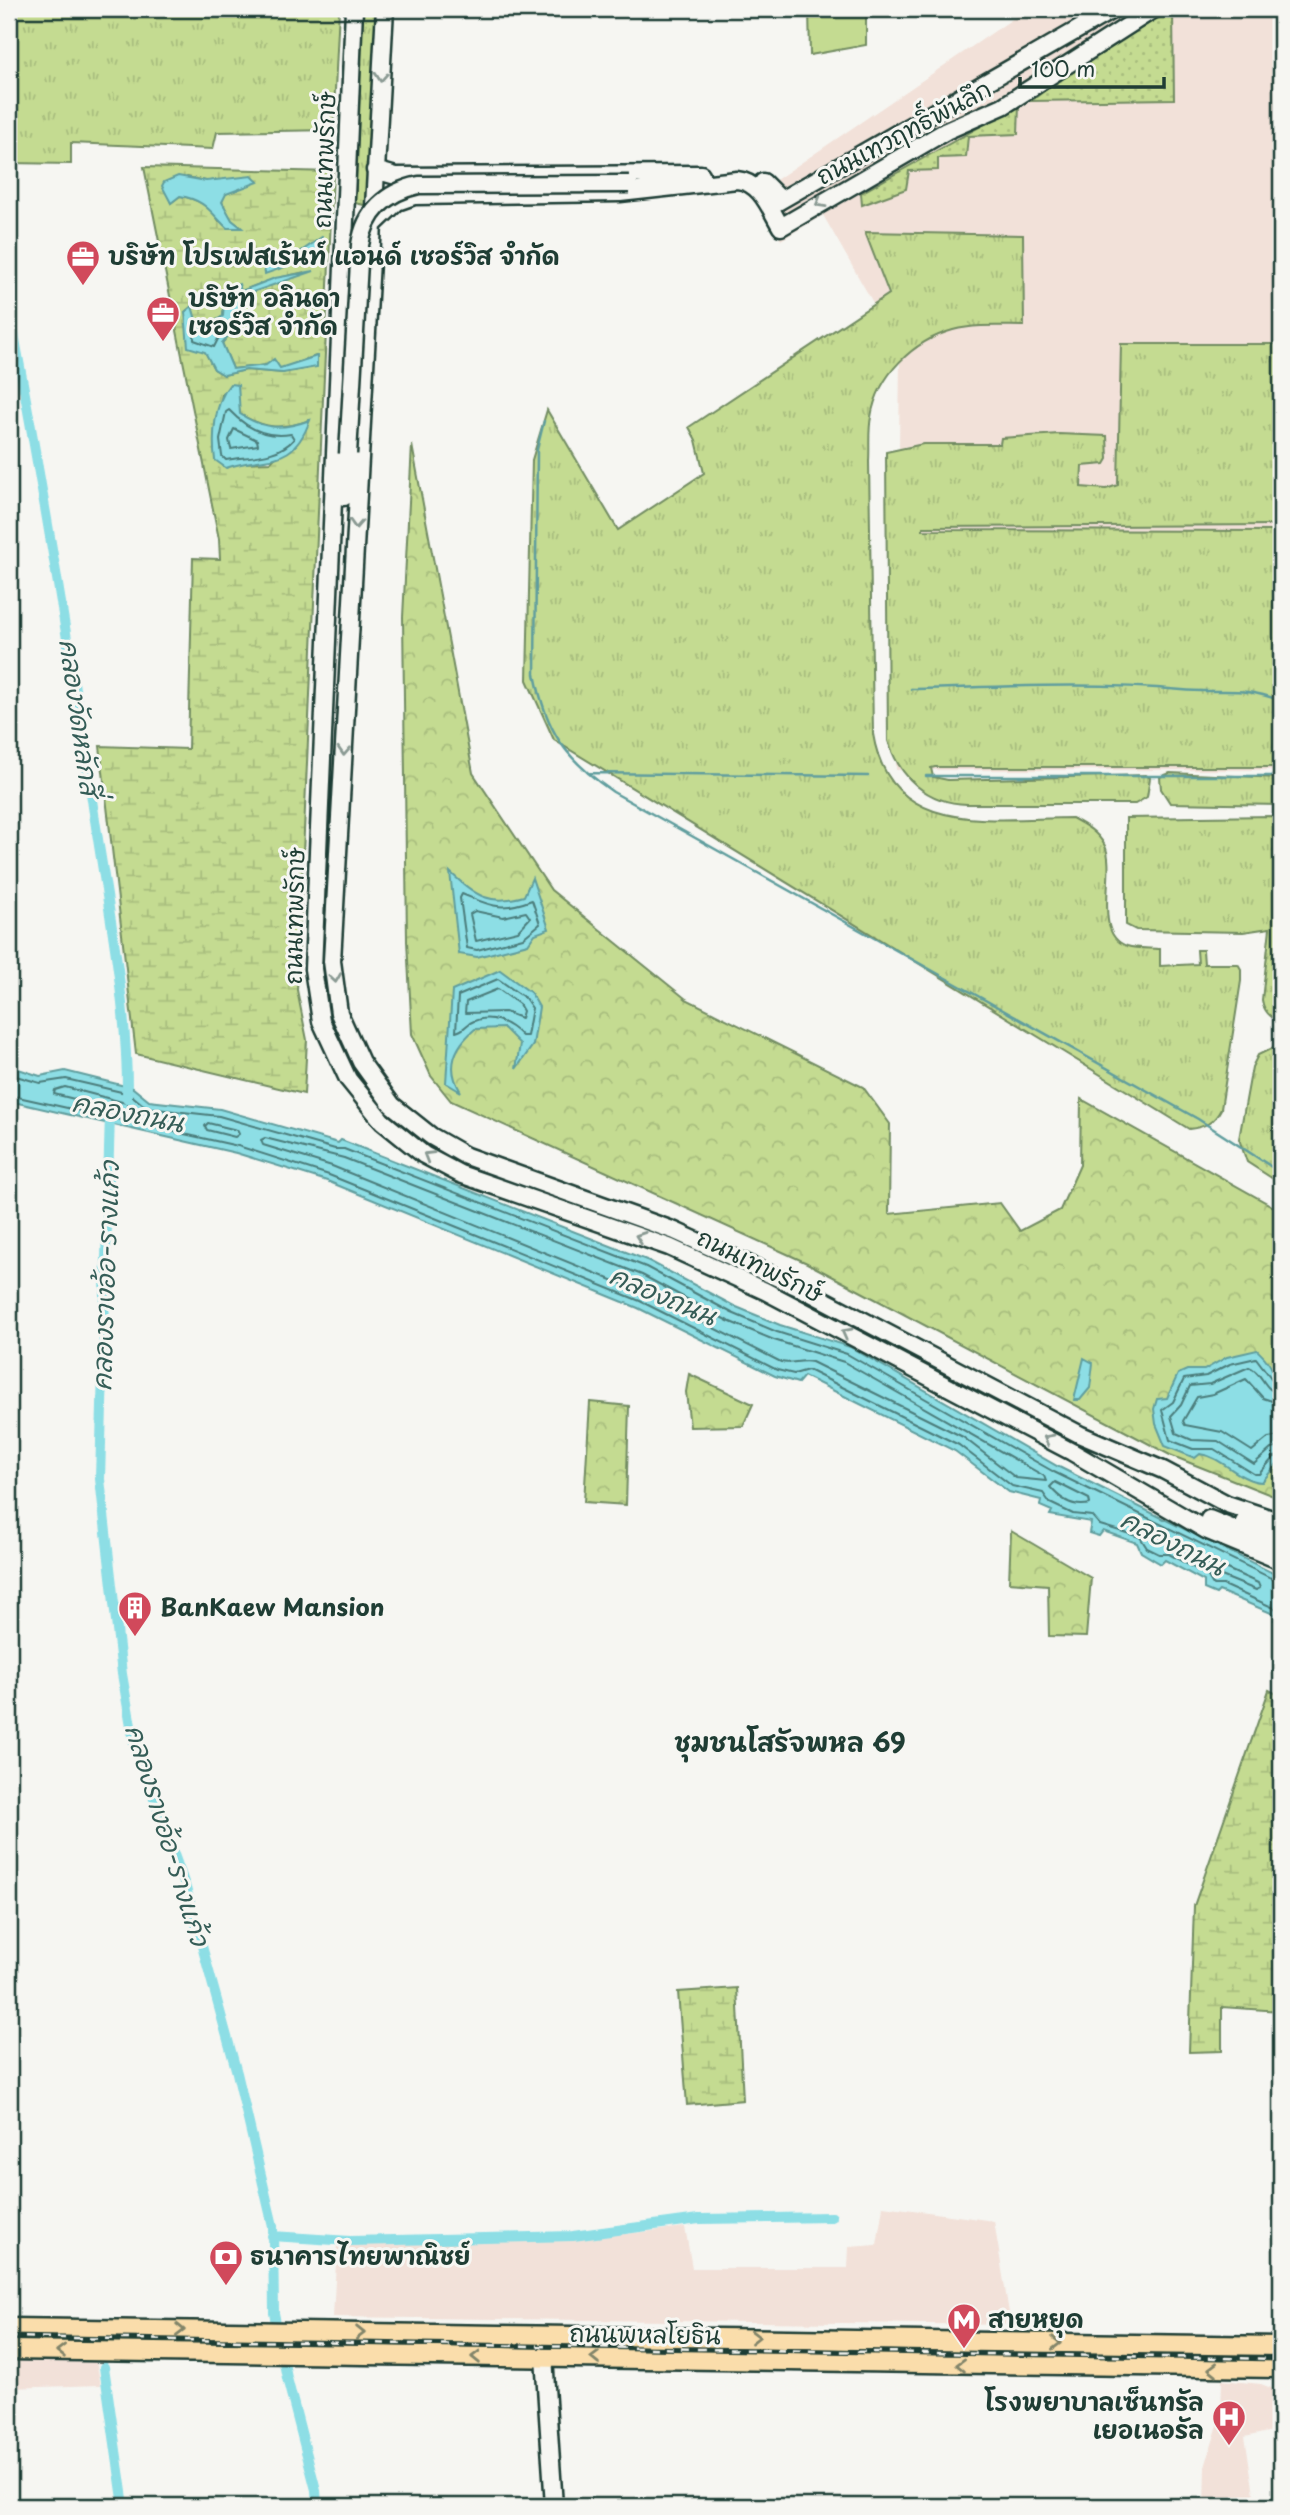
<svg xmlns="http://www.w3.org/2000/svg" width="1290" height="2515" font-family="'Playpen Sans','Playpen Sans Thai',sans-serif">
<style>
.built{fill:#f2e1d9}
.grass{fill:url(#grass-tufts);stroke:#728c62;stroke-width:2}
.forest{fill:url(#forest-crowns);stroke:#728c62;stroke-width:2}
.wetland{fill:url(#wetland-marsh);stroke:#728c62;stroke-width:2;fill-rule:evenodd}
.garden{fill:url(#garden-dots);stroke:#728c62;stroke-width:2}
.pitch{fill:#c4db91;stroke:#728c62;stroke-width:2}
.water{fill:#8ddee5;stroke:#619e9e;stroke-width:2}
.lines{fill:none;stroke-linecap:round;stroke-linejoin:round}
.shore{stroke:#4b7d7b;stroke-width:2}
.stream{stroke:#619e9e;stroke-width:2.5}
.canal{stroke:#8ddee5;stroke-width:10}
.secondary-casing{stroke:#1f3d34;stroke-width:21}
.primary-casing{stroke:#1f3d34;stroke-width:23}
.secondary{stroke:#f6f6f2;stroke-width:16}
.primary{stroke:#faddab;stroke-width:18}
.rail-casing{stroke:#1f3d34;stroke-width:5}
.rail{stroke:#f6f6f2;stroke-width:2.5;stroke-dasharray:8;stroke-linecap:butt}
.secondary-bridge-casing{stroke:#1f3d34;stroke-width:21;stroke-linecap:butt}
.secondary-bridge{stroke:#f6f6f2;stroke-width:16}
.oneway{stroke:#8a9a93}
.oneway2{stroke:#82856a}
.labels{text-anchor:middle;stroke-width:6;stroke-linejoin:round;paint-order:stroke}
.street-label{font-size:24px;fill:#1f3d34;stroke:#f6f6f2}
.poi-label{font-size:24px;font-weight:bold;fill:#1f3d34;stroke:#f6f6f2;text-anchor:start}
.water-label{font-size:26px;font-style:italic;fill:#355d57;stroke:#f6f6f2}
.neighbourhood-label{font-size:26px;font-weight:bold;fill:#1f3d34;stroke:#f6f6f2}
</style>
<defs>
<pattern id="grass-tufts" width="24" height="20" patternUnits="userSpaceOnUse" patternTransform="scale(1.75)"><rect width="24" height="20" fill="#c4db91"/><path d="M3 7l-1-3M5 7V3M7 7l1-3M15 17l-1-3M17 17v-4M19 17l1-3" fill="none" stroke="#a8bd7e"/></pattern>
<pattern id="forest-crowns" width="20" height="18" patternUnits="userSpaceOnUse" patternTransform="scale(1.75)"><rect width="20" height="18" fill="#c4db91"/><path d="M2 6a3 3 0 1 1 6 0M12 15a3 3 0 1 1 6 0" fill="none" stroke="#a8bd7e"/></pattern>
<pattern id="wetland-marsh" width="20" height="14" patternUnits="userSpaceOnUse" patternTransform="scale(1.75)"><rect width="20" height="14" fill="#c4db91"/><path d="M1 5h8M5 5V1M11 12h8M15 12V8" fill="none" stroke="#a8bd7e"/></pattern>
<pattern id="garden-dots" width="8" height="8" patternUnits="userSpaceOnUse" patternTransform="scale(1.75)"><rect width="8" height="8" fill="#c4db91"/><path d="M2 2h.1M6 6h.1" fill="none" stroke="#a8bd7e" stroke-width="1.8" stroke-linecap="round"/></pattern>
</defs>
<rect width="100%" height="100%" fill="#f6f6f2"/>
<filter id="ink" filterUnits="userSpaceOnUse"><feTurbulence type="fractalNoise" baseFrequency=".0143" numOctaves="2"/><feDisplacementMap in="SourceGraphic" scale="14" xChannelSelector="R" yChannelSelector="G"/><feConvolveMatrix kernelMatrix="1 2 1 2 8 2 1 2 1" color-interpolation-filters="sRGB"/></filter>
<g filter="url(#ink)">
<path class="built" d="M 1027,9 L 1281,9 L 1281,770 L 896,770 L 900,350 L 823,215 L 781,240 L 754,195 Z
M 883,2206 L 994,2221 L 1011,2325 L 333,2317 L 337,2244 L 573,2240 L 685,2227 L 692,2268 L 848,2268 L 849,2247 L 877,2245 Z
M 9,2359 L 96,2361 L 101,2385 L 9,2388 Z
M 1222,2380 L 1261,2384 L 1281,2392 L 1281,2429 L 1245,2437 L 1256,2506 L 1204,2506 L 1205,2467 L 1221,2415 Z"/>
<path class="grass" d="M 9,9 L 339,9 L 333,130 L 217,132 L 213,149 L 71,143 L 71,164 L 9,163 Z
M 363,9 L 379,9 L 368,206 L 355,203 Z
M 865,232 L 1023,235 L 1024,326 C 1001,326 975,324 953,330 C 913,341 878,375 871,417 C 868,431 870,447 869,461 L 873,734 C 890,838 993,818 1072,818 C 1085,825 1098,832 1105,846 C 1117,871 1091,934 1127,946 C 1137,949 1150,948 1160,949 L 1160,966 L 1198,964 L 1197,950 L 1203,950 L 1204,964 L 1238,964 L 1241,969 L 1241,981 L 1221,1109 C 1214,1123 1205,1127 1189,1129 L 554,740 L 527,680 L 532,460 L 547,410 L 618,530 L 704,473 L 696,440 L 689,427 L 889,294 Z
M 1121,344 L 1281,344 L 1281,525 L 923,527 L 923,530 L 1281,531 L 1281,767 L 935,767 L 931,768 L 933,777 L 948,780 L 1146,775 L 1150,778 L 1147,797 L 1135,804 L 967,804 C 927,803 900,778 888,741 L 886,452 L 923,444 L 1000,444 L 1001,438 L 1059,434 L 1107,436 L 1108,459 L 1105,464 L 1082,466 L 1081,487 L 1106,489 L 1118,485 Z
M 1170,773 L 1281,778 L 1281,805 L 1170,803 L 1161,789 L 1160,777 Z
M 1274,816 L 1281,818 L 1281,1021 C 1270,1018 1264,1012 1262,1000 L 1270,928 L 1243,932 L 1136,930 L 1126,925 L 1126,818 Z
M 1281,1044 L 1281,1184 L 1247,1162 L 1239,1139 L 1252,1067 L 1258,1055 Z"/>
<path class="forest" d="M 412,445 L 473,773 L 551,890 L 686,999 L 863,1087 L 890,1124 L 889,1214 L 1000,1203 L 1020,1231 L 1060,1210 L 1080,1165 L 1081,1099 L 1281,1211 L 1281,1499 L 1170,1455 L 807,1263 L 451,1101 L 431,1076 L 412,1034 L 407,941 L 403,617 Z
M 689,1374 L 753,1404 L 743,1426 L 690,1427 L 686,1392 Z
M 590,1402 L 629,1406 L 626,1505 L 584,1502 Z
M 1011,1531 L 1091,1578 L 1086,1637 L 1049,1636 L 1048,1585 L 1009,1582 Z"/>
<path class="wetland" d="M 144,167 L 333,172 L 297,990 L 307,1040 L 304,1094 L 136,1054 L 100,746 L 188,749 L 193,558 L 220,559 L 219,539 ZM 187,177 L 206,181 L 258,181 L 225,194 L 222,202 L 231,220 L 241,227 L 219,221 C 211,207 196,198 180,196 L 171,203 L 168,195 ZM 305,272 L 241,296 L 236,327 L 222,343 L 233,369 L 266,365 L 280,369 L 316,356 L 283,373 L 246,370 L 224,375 L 214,369 L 185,312 L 192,306 L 195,320 L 202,324 L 212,323 L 223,316 L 224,301 C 250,285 276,278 305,272 ZM 222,394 L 237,398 L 240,414 C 265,429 282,430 310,420 L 271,462 L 241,463 L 219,412 Z
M 1269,1690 L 1281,1696 L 1281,2011 L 1222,2007 L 1222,2051 L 1189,2052 L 1194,1906 Z
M 737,1988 L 743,2100 L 687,2105 L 678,1992 Z"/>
<path class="garden" d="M 1173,10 L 1174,99 L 1031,101 L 1093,54 Z
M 1019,105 L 1018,134 L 968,136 L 966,157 L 938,158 L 938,170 L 909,171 L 906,189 L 862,205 L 861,193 Z"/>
<path class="pitch" d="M 809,9 L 866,9 L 866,45 L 810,55 Z"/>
<path class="water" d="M 178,176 L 206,181 L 252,176 L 258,182 L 226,194 L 222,202 L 232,220 L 242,228 L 227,228 C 210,212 206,200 180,196 L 171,203 L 162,186 L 164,182 Z
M 322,237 L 325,249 L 319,258 L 310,258 L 265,274 L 264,268 L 276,261 L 284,263 Z
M 314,271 L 241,296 L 236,327 L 222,343 L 233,369 L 266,365 L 274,359 L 280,368 L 317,356 L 317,367 L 283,373 L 246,370 L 224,375 L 214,369 L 205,352 L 188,347 L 185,312 L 192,306 L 196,320 L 202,324 L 212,323 L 223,316 L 224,301 L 220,292 L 239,284 L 241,291 L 275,278 Z
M 230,384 L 238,385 L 240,414 C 265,430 283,430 310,420 C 292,470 266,454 226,468 L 215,460 C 212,437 214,403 230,384 Z
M 450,872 C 475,896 490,906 524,896 L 532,878 L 549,929 L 535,934 L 528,944 L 477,957 L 459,954 Z
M 500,970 L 531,993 L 539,1007 L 533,1045 L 516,1069 L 520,1044 L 504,1028 L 475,1029 C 455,1046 445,1067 461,1092 L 446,1083 L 452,991 Z
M 9,1066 L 40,1076 L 65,1071 L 133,1088 L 149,1101 L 220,1109 L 338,1143 L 341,1140 L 649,1261 L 734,1306 L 780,1325 L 850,1347 L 1057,1466 L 1281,1577 L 1281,1624 L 1274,1620 L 1276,1615 L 1219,1591 L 1216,1594 L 1204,1589 L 1204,1581 L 1165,1560 L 1161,1564 L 1141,1552 L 1137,1543 L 1103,1531 L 1099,1536 L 1089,1533 L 1091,1522 L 1050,1515 L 1052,1511 L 1040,1506 L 1041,1500 L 1009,1492 L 955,1451 L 804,1376 L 798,1383 L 775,1376 L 638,1308 L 327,1181 L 236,1153 L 9,1101 Z
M 1257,1350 C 1290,1379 1281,1419 1281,1459 L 1262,1482 C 1238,1481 1223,1457 1200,1454 L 1195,1458 L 1165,1446 L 1156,1424 L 1154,1409 L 1157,1399 L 1167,1398 L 1178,1374 L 1187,1370 L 1204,1370 L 1227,1357 Z
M 1084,1358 L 1093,1363 L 1090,1388 L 1080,1400 L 1074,1400 Z"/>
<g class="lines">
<path class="shore" d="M 218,328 L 221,333 L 214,347 L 194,340 L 194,330 Z
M 229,410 C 245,427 265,439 291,434 L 294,439 C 278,458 248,456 226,460 L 222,456 L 220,440 L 226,412 Z
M 234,429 L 257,440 L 258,445 L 231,449 L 229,440 Z
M 462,894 C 492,906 500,912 532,900 L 540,924 L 523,938 L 477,950 L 467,948 L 460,898 Z
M 475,911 L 503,917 L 526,912 L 530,918 L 518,931 L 476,941 L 470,914 Z
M 498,979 L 525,998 L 532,1008 L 527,1036 L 522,1036 C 509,1023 490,1012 470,1023 C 464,1027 463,1031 456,1032 L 458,996 Z
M 498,989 L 519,1004 L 523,1011 L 521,1018 L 505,1012 L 465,1013 L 466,1002 Z
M 9,1074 L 40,1083 L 66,1079 L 130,1094 L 147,1108 L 219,1116 L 335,1149 L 344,1149 L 646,1267 L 732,1313 L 777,1332 L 847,1354 L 1054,1472 L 1281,1583
M 65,1087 L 126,1103 L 131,1110 L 127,1112 L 54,1094 L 55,1090 Z
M 9,1095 L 238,1146 L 329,1175 L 640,1301 L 777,1370 L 794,1374 L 808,1370 L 959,1445 L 1012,1486 L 1043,1493 L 1050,1503 L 1073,1514 L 1092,1516 L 1100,1525 L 1140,1537 L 1147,1548 L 1159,1554 L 1169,1554 L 1207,1575 L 1213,1585 L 1223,1585 L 1281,1611
M 208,1123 L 237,1130 L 239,1134 L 235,1137 L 207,1130 L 205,1126 Z
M 265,1138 L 344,1158 L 642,1275 L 728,1321 L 774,1340 L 844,1362 L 1044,1476 L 1046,1481 L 1016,1478 L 963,1437 L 812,1362 C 800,1359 792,1365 781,1362 L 644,1293 L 332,1166 L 263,1145 L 261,1140 Z
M 1281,1384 L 1274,1382 L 1256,1358 L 1230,1364 L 1206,1376 L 1184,1379 L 1173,1402 L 1162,1410 L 1170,1440 L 1193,1449 L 1214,1449 L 1254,1474 L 1259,1474 L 1274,1457 L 1281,1456
M 1281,1393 C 1263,1392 1264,1373 1249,1367 L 1210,1384 L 1190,1386 L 1181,1405 L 1171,1416 L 1176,1433 L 1192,1440 L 1218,1441 L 1254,1464 L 1271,1449 L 1281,1447
M 1281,1404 L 1263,1398 L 1246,1379 L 1213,1394 L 1197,1397 L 1183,1421 L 1185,1425 L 1222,1432 L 1252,1451 L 1268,1438 L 1281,1436
M 1055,1482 L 1089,1499 L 1090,1504 C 1074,1508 1060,1499 1050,1487 Z
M 1209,1561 L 1258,1583 L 1260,1588 L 1256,1590 L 1219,1575 L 1209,1566 Z"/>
<path class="stream" d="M 544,421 L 537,449 L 535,674 C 546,731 565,759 613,792 L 1198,1119 L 1281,1173
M 911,689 C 1002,687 1092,682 1182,690 C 1221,694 1242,685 1281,701
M 588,773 L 868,776
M 926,776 L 1281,776"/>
<path class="canal" d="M 9,322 L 14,334 C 44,496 71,657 95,820 C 109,912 128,1006 127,1099
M 110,1113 L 100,1479 L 122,1674 L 134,1743 L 186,1888 L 237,2073 L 273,2226 L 274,2313 L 287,2378 L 316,2490 L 317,2506
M 272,2236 L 350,2241 L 573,2236 L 699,2219 L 832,2217
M 104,2367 L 124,2506"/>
<g class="secondary-casing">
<path id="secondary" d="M 354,9 L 313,969 L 321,1021 L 348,1079 L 382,1121 L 424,1155 L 460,1174 L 669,1247 L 765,1291 L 1072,1452 L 1206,1530 L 1281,1561
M 385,9 L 332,961 L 339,1013 L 361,1062 L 392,1105 L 431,1136 L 466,1156 L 675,1231 L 807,1291 L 1081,1435 L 1163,1470 L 1227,1504 L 1281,1522
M 375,170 L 396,176 L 701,174
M 763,182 L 781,200
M 774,204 L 1114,9
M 372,226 L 397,202 L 414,196 L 620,193 L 737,180 C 761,182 770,209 781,227 L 946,131 L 1003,106 L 1154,9
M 344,497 L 348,454
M 1209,1519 L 1281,1548
M 1244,1522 L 1281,1535
M 544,2357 L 554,2506"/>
</g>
<g class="primary-casing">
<path id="primary" d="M 9,2328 L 1281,2346
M 9,2350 L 1281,2368"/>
</g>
<use href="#secondary" class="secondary"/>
<use href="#primary" class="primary"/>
<g class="rail-casing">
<path id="rail" d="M 9,2337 L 1281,2359"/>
</g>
<use href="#rail" class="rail"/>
<g class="secondary-bridge-casing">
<path id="secondary-bridge" d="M 348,454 L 360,245 C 365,212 386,192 419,185 L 629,184"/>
</g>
<use href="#secondary-bridge" class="secondary-bridge"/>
</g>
<defs><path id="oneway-chevron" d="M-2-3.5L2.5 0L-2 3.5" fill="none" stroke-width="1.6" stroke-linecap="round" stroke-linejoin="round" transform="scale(1.75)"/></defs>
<g class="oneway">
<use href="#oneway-chevron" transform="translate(381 77) rotate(94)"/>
<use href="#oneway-chevron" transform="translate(820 203) rotate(150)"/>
<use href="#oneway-chevron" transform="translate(356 524) rotate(93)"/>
<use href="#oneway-chevron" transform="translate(344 751) rotate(93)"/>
<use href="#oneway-chevron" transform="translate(335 978) rotate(82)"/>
<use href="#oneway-chevron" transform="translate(428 1156) rotate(-149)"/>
<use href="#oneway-chevron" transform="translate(640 1237) rotate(-161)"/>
<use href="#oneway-chevron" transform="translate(846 1333) rotate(-152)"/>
<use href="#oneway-chevron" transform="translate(1048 1439) rotate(-152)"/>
</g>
<g class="oneway2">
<use href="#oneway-chevron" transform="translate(180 2330) rotate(1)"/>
<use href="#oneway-chevron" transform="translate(360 2333) rotate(1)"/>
<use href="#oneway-chevron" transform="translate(755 2337)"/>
<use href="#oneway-chevron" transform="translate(1056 2343) rotate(1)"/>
<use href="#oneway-chevron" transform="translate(61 2351) rotate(-179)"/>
<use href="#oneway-chevron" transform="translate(476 2357) rotate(-179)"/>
<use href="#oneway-chevron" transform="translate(595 2358) rotate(-179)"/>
<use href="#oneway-chevron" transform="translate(961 2365) rotate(-179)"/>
<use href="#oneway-chevron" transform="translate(1213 2369) rotate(-179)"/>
</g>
</g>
<defs>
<g id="office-pin" transform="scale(1.75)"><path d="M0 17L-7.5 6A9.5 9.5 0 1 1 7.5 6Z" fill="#d1495b" stroke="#f6f6f2"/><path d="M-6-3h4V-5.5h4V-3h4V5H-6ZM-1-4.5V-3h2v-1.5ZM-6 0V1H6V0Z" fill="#fff"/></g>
<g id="building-pin" transform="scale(1.75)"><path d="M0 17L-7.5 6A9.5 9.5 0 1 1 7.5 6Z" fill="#d1495b" stroke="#f6f6f2"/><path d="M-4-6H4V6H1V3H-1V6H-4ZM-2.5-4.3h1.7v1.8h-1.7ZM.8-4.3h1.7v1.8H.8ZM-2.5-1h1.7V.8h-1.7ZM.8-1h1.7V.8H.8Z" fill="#fff"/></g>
<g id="bank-pin" transform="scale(1.75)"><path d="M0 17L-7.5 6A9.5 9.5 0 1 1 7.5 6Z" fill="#d1495b" stroke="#f6f6f2"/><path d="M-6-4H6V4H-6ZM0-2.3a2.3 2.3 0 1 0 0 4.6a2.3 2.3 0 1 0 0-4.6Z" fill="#fff"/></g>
<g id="metro-pin" transform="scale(1.75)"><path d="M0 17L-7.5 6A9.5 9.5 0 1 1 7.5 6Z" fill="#d1495b" stroke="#f6f6f2"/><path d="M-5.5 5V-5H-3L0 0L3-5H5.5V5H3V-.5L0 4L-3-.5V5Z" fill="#fff"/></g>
<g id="hospital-pin" transform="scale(1.75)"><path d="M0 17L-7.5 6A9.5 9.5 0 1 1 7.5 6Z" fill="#d1495b" stroke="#f6f6f2"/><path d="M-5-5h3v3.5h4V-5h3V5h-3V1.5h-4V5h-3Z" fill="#fff"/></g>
</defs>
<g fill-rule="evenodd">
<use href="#office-pin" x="83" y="257"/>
<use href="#office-pin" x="163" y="313"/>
<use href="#building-pin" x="135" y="1608"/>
<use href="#bank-pin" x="226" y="2257"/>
<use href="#metro-pin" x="964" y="2320"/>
<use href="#hospital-pin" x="1229" y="2417"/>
</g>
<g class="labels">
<g class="street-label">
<text transform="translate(904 133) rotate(-28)" y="8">ถนนเทวฤทธิ์พันลึก</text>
<text transform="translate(325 160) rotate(-88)" y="8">ถนนเทพรักษ์</text>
<text transform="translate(295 916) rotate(-89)" y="8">ถนนเทพรักษ์</text>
<text transform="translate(760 1266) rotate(26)" y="8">ถนนเทพรักษ์</text>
<text transform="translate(645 2335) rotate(1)" y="8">ถนนพหลโยธิน</text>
</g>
<g class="poi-label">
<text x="108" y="265">บริษัท โปรเฟสเร้นท์ แอนด์ เซอร์วิส จำกัด</text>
<text x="188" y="307">บริษัท อลินดา<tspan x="188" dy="28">เซอร์วิส จำกัด</tspan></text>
<text x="160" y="1616">BanKaew Mansion</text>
<text x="250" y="2265">ธนาคารไทยพาณิชย์</text>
<text x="988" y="2328">สายหยุด</text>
<text x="1204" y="2411" text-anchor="end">โรงพยาบาลเซ็นทรัล<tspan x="1204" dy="28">เยอเนอรัล</tspan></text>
</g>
<g class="water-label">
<text transform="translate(79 717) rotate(82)" y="9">คลองวัดหลักสี่</text>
<text transform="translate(128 1113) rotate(11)" y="9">คลองถนน</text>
<text transform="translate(106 1276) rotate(-88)" y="9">คลองรางอ้อ-รางแก้ว</text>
<text transform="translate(663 1296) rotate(23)" y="9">คลองถนน</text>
<text transform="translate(1173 1543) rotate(27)" y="9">คลองถนน</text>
<text transform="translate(167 1835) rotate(73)" y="9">คลองรางอ้อ-รางแก้ว</text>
</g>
<g class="neighbourhood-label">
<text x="790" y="1752">ชุมชนโสรัจพหล 69</text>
</g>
</g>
<rect width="1290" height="2515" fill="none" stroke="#f6f6f2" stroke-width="35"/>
<rect x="18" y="18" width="1255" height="2480" fill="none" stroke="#1f3d34" stroke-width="2.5" filter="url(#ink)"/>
<path d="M1020 77v10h144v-10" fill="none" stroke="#1f3d34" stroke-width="3.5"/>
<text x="1031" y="77" font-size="21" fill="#1f3d34" stroke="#f6f6f2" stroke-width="5" paint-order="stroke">100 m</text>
</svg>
